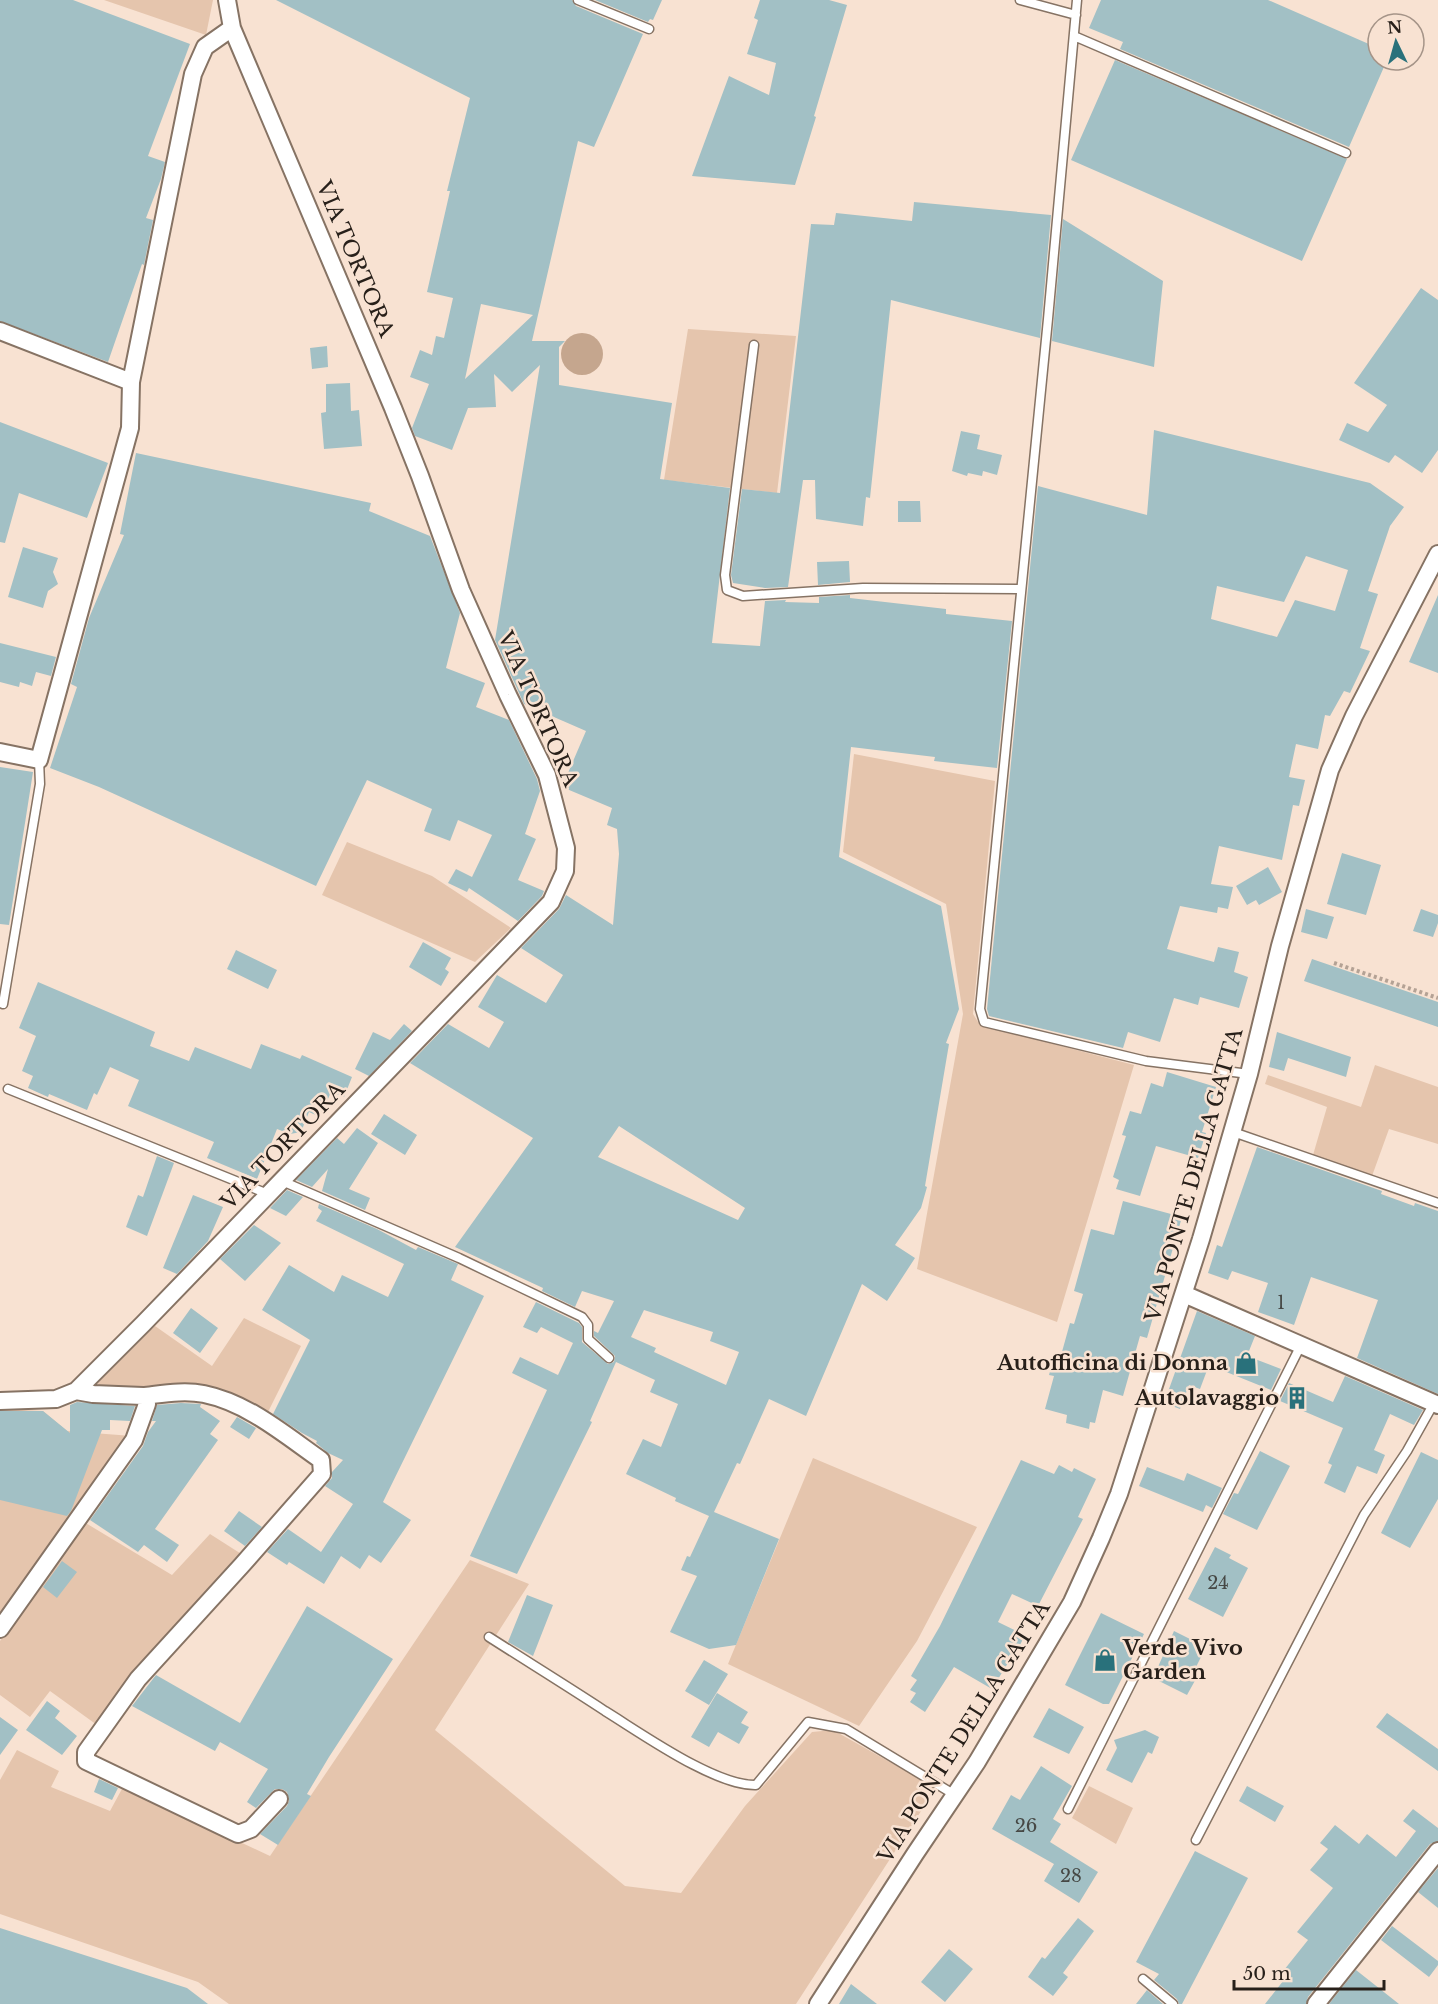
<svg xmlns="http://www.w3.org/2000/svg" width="1438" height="2004" font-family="'Libre Baskerville',serif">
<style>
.green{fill:#e5c5ad}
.water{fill:#c5a68e}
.building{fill:#a2c0c5;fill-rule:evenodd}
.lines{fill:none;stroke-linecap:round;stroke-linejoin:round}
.service-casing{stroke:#867364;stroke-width:11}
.minor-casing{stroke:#867364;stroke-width:20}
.path{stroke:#b4a295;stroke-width:4;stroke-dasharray:3 3;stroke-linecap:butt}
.service{stroke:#fff;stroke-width:8}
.minor{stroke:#fff;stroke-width:16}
.labels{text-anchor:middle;stroke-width:5;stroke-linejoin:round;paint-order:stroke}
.number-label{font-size:18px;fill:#464845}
.street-label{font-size:21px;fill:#28201a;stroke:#f8e2d2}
.poi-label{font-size:21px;font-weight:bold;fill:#28201a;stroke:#f8e2d2;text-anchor:end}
</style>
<rect width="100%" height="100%" fill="#f8e2d2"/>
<path class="green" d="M 104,0 L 213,0 L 206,35 Z
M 688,329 L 796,336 L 777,493 L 664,480 Z
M 854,754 L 995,781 L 973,1014 L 980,1025 L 1134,1065 L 1057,1322 L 917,1269 L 963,1014 L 946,904 L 843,852 Z
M 347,842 L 432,876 L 511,928 L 475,962 L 322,895 Z
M 1375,1065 L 1438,1087 L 1438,1144 L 1389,1129 L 1372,1176 L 1313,1155 L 1327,1107 L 1265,1084 L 1268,1075 L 1361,1107 Z
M 244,1318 L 301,1346 L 266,1416 L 229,1398 L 92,1389 L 155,1326 L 212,1366 Z
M 0,1409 L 43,1411 L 67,1431 L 132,1436 L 0,1620 Z
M 813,1458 L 977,1527 L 917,1641 L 859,1726 L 728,1664 Z
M 84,1522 L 172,1575 L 210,1534 L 246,1557 L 97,1725 L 50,1691 L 30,1717 L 0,1695 L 0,1641 Z
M 470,1560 L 529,1584 L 435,1730 L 625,1886 L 681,1893 L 745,1806 L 812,1732 L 833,1730 L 936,1788 L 796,2004 L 229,2004 L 198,1982 L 0,1914 L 0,1780 L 17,1750 L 59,1771 L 51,1787 L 110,1811 L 123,1787 L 270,1856 Z
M 1089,1786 L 1133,1808 L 1116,1844 L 1072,1818 Z"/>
<path class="water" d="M561 354a21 21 0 1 1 42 0a21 21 0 1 1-42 0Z"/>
<path class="building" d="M 0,0 L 73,0 L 190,44 L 148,156 L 165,162 L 161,179 L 146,218 L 153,220 L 144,265 L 142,264 L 108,362 L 0,321 Z
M 276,0 L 572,0 L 576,6 L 643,34 L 594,147 L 578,141 L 532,341 L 565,341 L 559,347 L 559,385 L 672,403 L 660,479 L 730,488 L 712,643 L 760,646 L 765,601 L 786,600 L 785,602 L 819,603 L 819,597 L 850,595 L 850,598 L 946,609 L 946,614 L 1012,621 L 997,768 L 934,761 L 935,757 L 851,747 L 839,857 L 941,906 L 959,1009 L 946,1043 L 949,1044 L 925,1186 L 927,1187 L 921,1208 L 895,1245 L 915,1258 L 887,1301 L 862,1284 L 806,1416 L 769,1399 L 740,1464 L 737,1463 L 714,1512 L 779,1539 L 736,1645 L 709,1649 L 670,1632 L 697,1576 L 681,1570 L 687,1556 L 690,1557 L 709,1516 L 675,1501 L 676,1498 L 626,1474 L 643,1439 L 661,1447 L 678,1404 L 650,1392 L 655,1380 L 616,1362 L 590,1421 L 592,1422 L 517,1574 L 470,1556 L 547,1390 L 512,1373 L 520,1357 L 558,1375 L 573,1343 L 541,1327 L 537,1333 L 523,1327 L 536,1302 L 579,1323 L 582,1327 L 582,1342 L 608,1364 L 614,1362 L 615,1356 L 594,1336 L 594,1331 L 598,1333 L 614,1301 L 582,1291 L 575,1307 L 542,1291 L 543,1288 L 455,1247 L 533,1138 L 410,1063 L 448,1024 L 489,1048 L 504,1022 L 478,1007 L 497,975 L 546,1003 L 563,975 L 521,948 L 559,909 L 566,895 L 613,925 L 619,854 L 617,829 L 607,825 L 612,808 L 562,787 L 586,731 L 524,704 L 495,640 L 540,365 L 512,392 L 494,374 L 496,407 L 468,408 L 452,450 L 415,436 L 412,428 L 429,384 L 410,377 L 420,350 L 432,355 L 436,336 L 444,338 L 453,298 L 427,292 L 450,191 L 447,191 L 470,98 ZM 481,304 L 533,315 L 465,379 ZM 619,1126 L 745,1208 L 738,1220 L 598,1157 ZM 644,1310 L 713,1332 L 710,1341 L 739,1352 L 726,1385 L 654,1352 L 656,1348 L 631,1337 Z
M 595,0 L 662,0 L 653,20 L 650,19 L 648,22 Z
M 760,0 L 829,0 L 847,5 L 814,116 L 816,117 L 795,185 L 692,176 L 729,76 L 769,95 L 776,63 L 747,54 L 758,20 L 754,18 Z
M 1101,0 L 1268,0 L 1378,48 L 1378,60 L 1387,60 L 1349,147 L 1120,49 L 1123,42 L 1089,28 Z
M 1115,60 L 1347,159 L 1302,261 L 1071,160 Z
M 914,202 L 1051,215 L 1040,338 L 891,300 L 870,498 L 866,497 L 863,526 L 816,519 L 815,480 L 803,480 L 788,587 L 765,588 L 733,583 L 731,575 L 742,489 L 780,493 L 811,224 L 834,225 L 836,213 L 912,221 Z
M 1063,219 L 1163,281 L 1154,367 L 1052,341 Z
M 1421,288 L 1438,300 L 1438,450 L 1422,473 L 1395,455 L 1389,463 L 1339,440 L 1347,423 L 1368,432 L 1387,405 L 1354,383 Z
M 327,346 L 328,367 L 312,369 L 310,348 Z
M 350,383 L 351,411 L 359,410 L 362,446 L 324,449 L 321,413 L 326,412 L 326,384 Z
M 0,422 L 108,463 L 87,518 L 19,493 L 5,543 L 0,542 Z
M 1154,430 L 1370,483 L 1404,507 L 1390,526 L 1368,591 L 1378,594 L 1360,648 L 1370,651 L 1350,693 L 1344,691 L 1330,716 L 1325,715 L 1318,749 L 1296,744 L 1289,777 L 1305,780 L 1299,806 L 1293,805 L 1282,860 L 1219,846 L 1211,884 L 1233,887 L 1228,909 L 1218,907 L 1217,913 L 1180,906 L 1167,949 L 1214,962 L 1218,947 L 1239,952 L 1234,972 L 1248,977 L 1239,1008 L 1200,997 L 1198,1005 L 1174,998 L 1160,1042 L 1128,1032 L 1123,1048 L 989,1016 L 987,1009 L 1038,486 L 1147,515 ZM 1306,556 L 1348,570 L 1335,611 L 1295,600 L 1277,637 L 1211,619 L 1217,586 L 1284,602 Z
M 961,431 L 980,435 L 977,449 L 1002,455 L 997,475 L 983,471 L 982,476 L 968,473 L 967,476 L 952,471 Z
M 136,453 L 371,503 L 369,511 L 430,536 L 460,613 L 446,668 L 485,683 L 476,707 L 509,720 L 537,779 L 540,791 L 525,834 L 536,839 L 518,880 L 544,891 L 542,896 L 518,921 L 469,888 L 467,892 L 448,883 L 456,869 L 472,877 L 492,835 L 458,820 L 450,841 L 424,831 L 432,809 L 367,780 L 316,886 L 99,787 L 50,768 L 77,687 L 71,684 L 89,618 L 124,535 L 120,534 Z
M 898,501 L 920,501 L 921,522 L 898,522 Z
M 23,547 L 58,558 L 53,572 L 58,584 L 48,591 L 43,608 L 8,597 Z
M 849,561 L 850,582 L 818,585 L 817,562 Z
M 1438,595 L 1438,673 L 1409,662 Z
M 0,643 L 56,657 L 51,676 L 36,672 L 32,686 L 20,682 L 19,687 L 0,682 Z
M 0,767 L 33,772 L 9,925 L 0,924 Z
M 1342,853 L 1381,865 L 1366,915 L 1327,904 Z
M 1268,867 L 1282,892 L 1259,905 L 1256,900 L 1247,905 L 1236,886 Z
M 1306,909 L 1334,917 L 1327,939 L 1301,932 Z
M 1421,909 L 1438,915 L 1438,923 L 1433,937 L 1413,931 Z
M 423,942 L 451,958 L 445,969 L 449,972 L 441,986 L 409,967 Z
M 236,950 L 277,970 L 268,989 L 227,969 Z
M 1312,959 L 1438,1002 L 1438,1027 L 1304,981 Z
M 38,982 L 155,1032 L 150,1046 L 189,1061 L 195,1047 L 251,1069 L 261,1044 L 300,1059 L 302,1055 L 352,1077 L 344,1097 L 331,1092 L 320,1117 L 309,1112 L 301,1132 L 290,1134 L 277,1129 L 257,1179 L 207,1158 L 214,1142 L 128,1106 L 139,1080 L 110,1067 L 97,1095 L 94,1093 L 87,1110 L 49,1094 L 48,1097 L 28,1088 L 33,1076 L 22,1071 L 36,1036 L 19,1028 Z
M 404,1024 L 412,1031 L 369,1076 L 355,1069 L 373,1032 L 390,1040 Z
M 1277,1032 L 1351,1057 L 1346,1077 L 1288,1058 L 1284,1071 L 1269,1067 Z
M 1167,1072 L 1216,1087 L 1202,1132 L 1206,1133 L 1198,1158 L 1156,1146 L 1140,1196 L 1116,1189 L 1119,1180 L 1113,1177 L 1126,1136 L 1122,1135 L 1130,1111 L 1141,1114 L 1151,1083 L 1163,1087 Z
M 384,1114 L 417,1135 L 405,1155 L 371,1134 Z
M 357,1128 L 378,1143 L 349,1189 L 370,1198 L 365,1210 L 322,1191 L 328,1169 L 312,1187 L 296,1180 L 337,1138 L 344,1144 Z
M 1257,1147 L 1382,1191 L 1381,1194 L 1414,1206 L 1415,1203 L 1438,1211 L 1438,1394 L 1357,1358 L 1378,1300 L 1311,1277 L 1294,1325 L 1258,1312 L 1268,1283 L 1232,1271 L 1228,1280 L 1208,1273 L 1217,1245 L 1222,1247 Z
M 157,1156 L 174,1163 L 147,1236 L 126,1227 L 138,1195 L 143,1197 Z
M 287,1190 L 303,1197 L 286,1216 L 270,1208 Z
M 193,1195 L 223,1207 L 208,1241 L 177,1274 L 163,1268 Z
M 1123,1201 L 1182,1217 L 1147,1338 L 1140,1336 L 1123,1396 L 1103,1390 L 1095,1423 L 1090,1422 L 1089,1429 L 1066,1423 L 1067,1415 L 1045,1409 L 1054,1376 L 1049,1375 L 1054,1357 L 1060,1359 L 1070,1323 L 1074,1324 L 1083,1294 L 1074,1291 L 1091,1229 L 1114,1235 Z
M 319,1204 L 377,1229 L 416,1250 L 418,1247 L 458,1264 L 451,1280 L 484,1296 L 383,1502 L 411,1520 L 381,1563 L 369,1555 L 360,1569 L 341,1556 L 324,1584 L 289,1562 L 287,1565 L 267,1552 L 288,1529 L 321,1552 L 353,1504 L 325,1486 L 332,1478 L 332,1472 L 343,1460 L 328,1453 L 316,1443 L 317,1441 L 302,1433 L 273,1414 L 310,1340 L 262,1310 L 289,1265 L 334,1292 L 342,1275 L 388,1297 L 404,1264 L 316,1221 L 322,1211 L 318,1208 Z
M 254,1225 L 281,1243 L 245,1281 L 220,1259 Z
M 191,1308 L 218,1328 L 200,1353 L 173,1333 Z
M 1197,1311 L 1255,1336 L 1247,1356 L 1281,1369 L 1271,1390 L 1209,1365 L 1200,1389 L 1189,1385 L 1180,1409 L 1164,1403 Z
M 1345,1376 L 1423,1410 L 1414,1425 L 1390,1414 L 1374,1450 L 1385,1455 L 1377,1474 L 1357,1466 L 1345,1493 L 1324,1483 L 1332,1465 L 1328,1463 L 1343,1428 L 1280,1401 L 1289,1383 L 1333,1402 Z
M 77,1402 L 135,1406 L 130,1421 L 110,1420 L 110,1430 L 102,1430 L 71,1511 L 67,1516 L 0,1500 L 0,1411 L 43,1411 L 70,1433 L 70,1405 Z
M 181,1403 L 201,1404 L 200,1407 L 220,1421 L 210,1434 L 218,1440 L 155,1529 L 179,1545 L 167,1562 L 144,1545 L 138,1552 L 90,1520 L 143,1446 L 148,1432 L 156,1421 L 152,1421 L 157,1405 Z
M 237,1417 L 256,1428 L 249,1439 L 230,1427 Z
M 1260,1451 L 1290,1466 L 1257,1530 L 1223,1514 L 1234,1493 L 1238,1494 Z
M 1421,1452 L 1438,1460 L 1438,1499 L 1410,1548 L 1381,1533 Z
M 1021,1460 L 1054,1474 L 1059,1465 L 1072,1472 L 1074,1468 L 1096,1479 L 1078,1517 L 1083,1519 L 1038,1606 L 1012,1594 L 998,1622 L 1025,1635 L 1013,1659 L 1011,1658 L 992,1689 L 954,1667 L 925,1712 L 910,1702 L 916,1693 L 910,1690 L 917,1680 L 911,1676 L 940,1626 Z
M 1147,1467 L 1184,1481 L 1187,1473 L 1222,1488 L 1212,1508 L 1206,1505 L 1203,1512 L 1139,1486 Z
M 239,1511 L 262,1527 L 245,1546 L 224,1531 Z
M 1215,1547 L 1231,1555 L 1229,1558 L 1248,1568 L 1223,1617 L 1188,1599 Z
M 62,1561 L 77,1572 L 57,1598 L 43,1587 Z
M 527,1595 L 553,1605 L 533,1656 L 508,1642 Z
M 307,1606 L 393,1659 L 329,1757 L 307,1794 L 311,1796 L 278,1845 L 260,1834 L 287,1806 L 289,1801 L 287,1792 L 282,1789 L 275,1789 L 256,1808 L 247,1802 L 268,1769 L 220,1742 L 215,1751 L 132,1706 L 156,1675 L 240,1723 Z
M 1101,1613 L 1144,1634 L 1109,1704 L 1103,1704 L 1065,1685 Z
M 1174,1631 L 1206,1647 L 1192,1675 L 1197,1677 L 1187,1695 L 1153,1678 Z
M 704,1660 L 728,1674 L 709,1705 L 685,1691 Z
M 717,1693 L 748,1712 L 741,1723 L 749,1727 L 739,1744 L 718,1732 L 709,1747 L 691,1737 Z
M 47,1701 L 60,1711 L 55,1718 L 77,1736 L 62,1755 L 26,1730 Z
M 1049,1708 L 1084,1727 L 1069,1754 L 1033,1737 Z
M 1387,1713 L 1438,1749 L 1438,1771 L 1376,1727 Z
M 0,1717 L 18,1730 L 0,1755 Z
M 1145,1730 L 1159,1737 L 1152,1754 L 1148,1752 L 1132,1783 L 1106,1770 L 1117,1748 L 1114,1740 Z
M 1041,1766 L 1072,1786 L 1053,1819 L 1061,1824 L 1050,1842 L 1098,1872 L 1079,1903 L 1044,1881 L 1054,1864 L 992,1829 L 1011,1795 L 1020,1800 Z
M 99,1779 L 118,1788 L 112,1800 L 94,1792 Z
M 1247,1786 L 1284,1806 L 1275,1822 L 1239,1801 Z
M 1413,1809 L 1438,1828 L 1438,1841 L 1430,1844 L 1308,1997 L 1306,2004 L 1265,2004 L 1287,1976 L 1284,1970 L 1308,1940 L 1297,1932 L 1333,1888 L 1310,1870 L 1328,1849 L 1320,1843 L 1335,1825 L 1359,1844 L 1367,1834 L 1396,1857 L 1416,1831 L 1403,1821 Z
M 1195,1851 L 1248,1878 L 1182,2004 L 1179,2004 L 1177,1999 L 1154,1980 L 1159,1974 L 1136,1962 Z
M 1438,1868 L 1438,1908 L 1418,1892 Z
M 1078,1918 L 1094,1931 L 1063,1973 L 1068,1977 L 1053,1996 L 1028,1977 L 1042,1957 L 1045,1959 Z
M 1392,1926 L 1438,1961 L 1438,1965 L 1429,1977 L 1381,1940 Z
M 0,1928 L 187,1988 L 208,2004 L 0,2004 Z
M 949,1949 L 973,1969 L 945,2002 L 921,1982 Z
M 1356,1970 L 1399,2004 L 1329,2004 Z
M 851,1984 L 877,2004 L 839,2004 Z
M 1147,1990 L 1163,2004 L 1136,2004 Z"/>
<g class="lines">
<g class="service-casing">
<path id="service" d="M 578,0 L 649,29
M 1020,0 L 1076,15
M 1077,0 L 1048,319 L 980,1009 L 984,1022 L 1146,1061 L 1249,1074
M 1074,36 L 1346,153
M 754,345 L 725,575 L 727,590 L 743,596 L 863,588 L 1020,589
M 3,1004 L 40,784 L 39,760
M 8,1089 L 268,1194
M 1233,1132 L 1438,1203
M 282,1181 L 459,1258 L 582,1317 L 588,1325 L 588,1339 L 609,1358
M 489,1637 C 528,1662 567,1686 605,1711 C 641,1733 715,1786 756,1785 L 808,1722 L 846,1729 L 955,1795
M 1068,1809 L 1301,1345
M 1196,1840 L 1364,1515 L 1407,1451 L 1434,1403
M 1143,1979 L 1173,2004"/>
</g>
<g class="minor-casing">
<path id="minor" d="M 0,331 L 131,382
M 0,752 L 39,760 L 130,428 L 131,382 L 193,74 L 205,47 L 232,28
M 1184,1294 L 1438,1405
M 143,1396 C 162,1394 184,1390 204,1394 C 248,1403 285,1435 321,1460 L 322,1474 L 242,1565 L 138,1679 L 86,1752 L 86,1761 L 238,1834 L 251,1829 L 279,1799
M 0,1401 L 56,1399 L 76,1391 L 143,1324 L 551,902 L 565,871 L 566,848 L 547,775 L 508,695 L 461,590 L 420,476 L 393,408 L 232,28 L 227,0
M 0,1629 L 134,1440 L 147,1404 L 143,1396 L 93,1394 L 76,1391
M 818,2004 L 915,1854 L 977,1762 L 1072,1602 L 1101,1538 L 1119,1494 L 1201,1239 L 1249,1074 L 1280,946 L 1330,770 L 1354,716 L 1438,554
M 1316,2004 L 1438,1851"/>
</g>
<path class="path" d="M 1334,963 L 1438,998"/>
<use href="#service" class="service"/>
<use href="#minor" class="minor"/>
</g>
<defs>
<g id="shop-bare" transform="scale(1.8)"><path d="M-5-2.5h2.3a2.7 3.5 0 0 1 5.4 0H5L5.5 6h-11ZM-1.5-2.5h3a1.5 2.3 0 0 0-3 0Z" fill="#29717b" stroke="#f8e2d2" stroke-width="2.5" paint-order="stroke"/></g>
<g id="building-bare" transform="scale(1.8)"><path d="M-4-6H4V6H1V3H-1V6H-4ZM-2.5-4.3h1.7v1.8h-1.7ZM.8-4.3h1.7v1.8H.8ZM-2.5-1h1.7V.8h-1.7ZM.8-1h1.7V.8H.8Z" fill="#29717b" stroke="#f8e2d2" stroke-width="2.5" paint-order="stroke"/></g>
</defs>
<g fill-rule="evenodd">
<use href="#shop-bare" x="1246" y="1363"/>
<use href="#building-bare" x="1297" y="1398"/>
<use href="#shop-bare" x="1105" y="1660"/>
</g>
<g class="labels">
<g class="number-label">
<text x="1281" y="1309">1</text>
<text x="1218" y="1589">24</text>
<text x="1026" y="1832">26</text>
<text x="1071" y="1882">28</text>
</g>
<g class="street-label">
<text transform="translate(355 259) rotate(67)" y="7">VIA TORTORA</text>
<text transform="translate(538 709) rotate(66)" y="7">VIA TORTORA</text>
<text transform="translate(283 1146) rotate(-46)" y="7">VIA TORTORA</text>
<text transform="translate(1194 1175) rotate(-74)" y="7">VIA PONTE DELLA GATTA</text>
<text transform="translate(964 1732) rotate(-58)" y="7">VIA PONTE DELLA GATTA</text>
</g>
<g class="poi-label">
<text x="1228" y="1370">Autofficina di Donna</text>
<text x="1279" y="1405">Autolavaggio</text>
<text x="1123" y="1655" text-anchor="start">Verde Vivo<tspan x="1123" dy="24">Garden</tspan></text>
</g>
</g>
<g transform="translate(1396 42) rotate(355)"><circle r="28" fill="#f8e2d2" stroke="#a59488" stroke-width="1.5"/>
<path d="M0-4.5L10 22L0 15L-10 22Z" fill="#29717b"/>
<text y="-9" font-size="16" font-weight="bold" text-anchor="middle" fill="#28201a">N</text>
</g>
<path d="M1234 1980v9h150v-9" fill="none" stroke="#28201a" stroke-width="3"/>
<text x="1243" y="1980" font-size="18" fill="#28201a" stroke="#f8e2d2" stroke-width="4.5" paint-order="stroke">50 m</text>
</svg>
